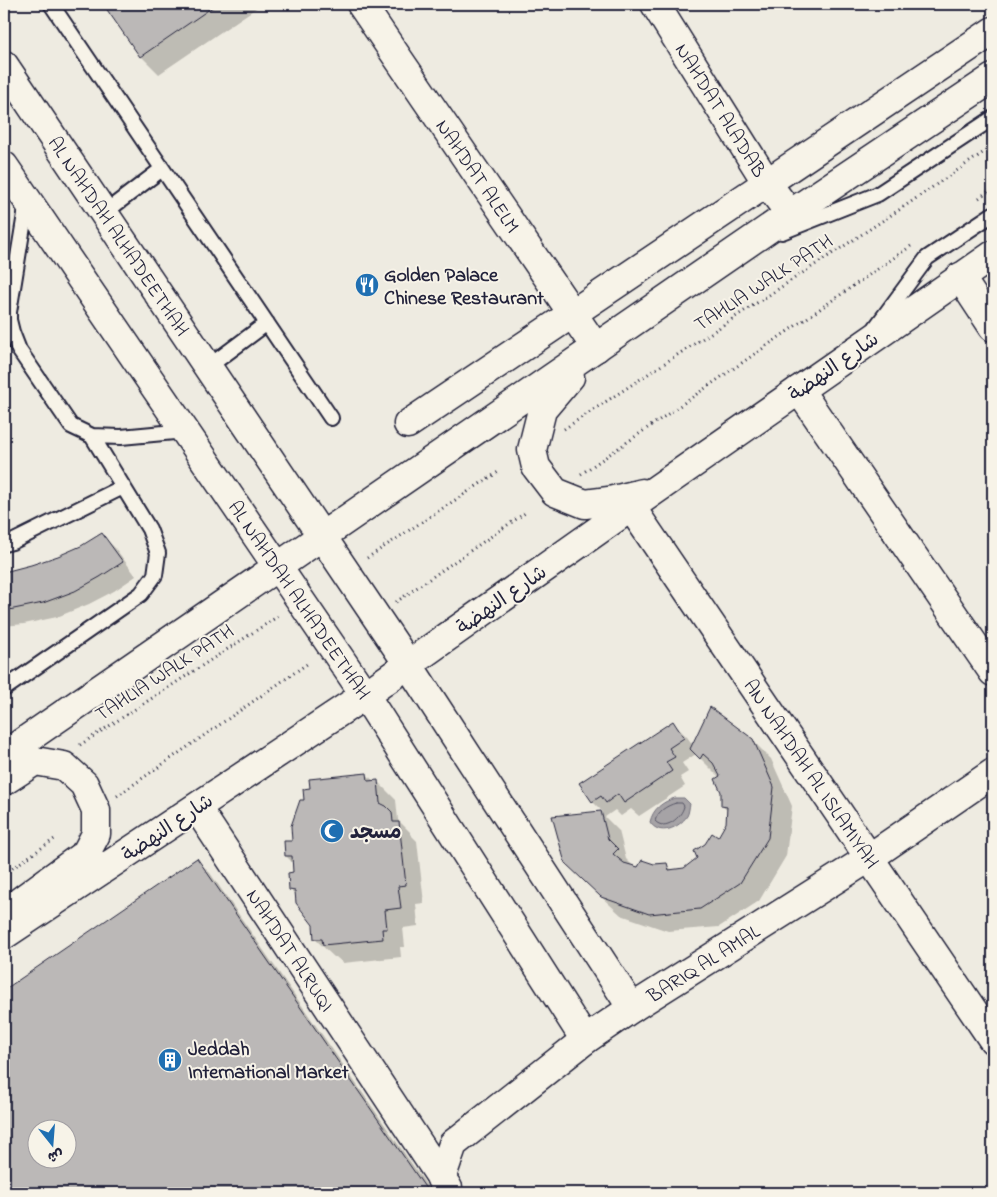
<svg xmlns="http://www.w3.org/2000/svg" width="997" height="1197" font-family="'Indie Flower','Playpen Sans Arabic',sans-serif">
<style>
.water{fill:#a6a3a6;stroke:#716f7b}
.shadow{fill:#0003;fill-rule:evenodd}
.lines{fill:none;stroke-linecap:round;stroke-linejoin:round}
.shore{stroke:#575666;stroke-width:1}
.building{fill:#bbb8b7;stroke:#22223b;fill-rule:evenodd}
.service-casing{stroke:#22223b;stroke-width:18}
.minor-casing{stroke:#22223b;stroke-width:31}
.tertiary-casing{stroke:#22223b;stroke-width:31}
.path{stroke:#22223b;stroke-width:3;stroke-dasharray:1 4;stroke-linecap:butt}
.service{stroke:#f7f3e8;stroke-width:14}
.minor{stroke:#f7f3e8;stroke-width:28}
.tertiary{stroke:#f7f3e8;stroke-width:28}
.labels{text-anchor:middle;stroke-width:4;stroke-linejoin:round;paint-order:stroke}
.street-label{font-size:20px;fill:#22223b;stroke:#f7f3e8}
.poi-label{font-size:20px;font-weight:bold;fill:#22223b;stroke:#f7f3e8;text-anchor:start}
</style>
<rect width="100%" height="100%" fill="#eeebe1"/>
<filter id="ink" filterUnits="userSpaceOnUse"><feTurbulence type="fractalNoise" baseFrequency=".02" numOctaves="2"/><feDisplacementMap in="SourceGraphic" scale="10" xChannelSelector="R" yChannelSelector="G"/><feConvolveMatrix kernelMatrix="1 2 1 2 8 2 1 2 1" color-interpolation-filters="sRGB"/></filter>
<g filter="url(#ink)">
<path class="water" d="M 675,798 L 684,798 L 690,804 C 689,807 689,813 687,816 C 679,828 659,837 650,822 C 653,809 662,802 675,798 Z"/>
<path class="shadow" d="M 105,4 L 262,4 L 159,74 L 141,56 Z
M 101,534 L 115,548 L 136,576 L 114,591 L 89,604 L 57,617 L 24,624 L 4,626 L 4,574 L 31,566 L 82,547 Z
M 673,723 L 687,737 L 693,745 L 752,740 L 771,759 L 792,806 L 786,856 L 759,901 L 719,927 L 668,931 L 621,915 L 585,882 L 554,817 L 603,812 L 593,802 L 580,783 ZM 696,754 L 720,778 L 722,806 L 728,811 L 727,823 L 719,839 L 685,869 L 673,871 L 666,864 L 654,865 L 639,869 L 634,867 L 626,859 L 619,831 L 605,817 L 615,810 L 621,816 L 631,809 L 639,816 L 685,786 L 680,777 L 688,772 L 682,763 Z
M 366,774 L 374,781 L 377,781 L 396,800 L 398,820 L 410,832 L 410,834 L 417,841 L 424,903 L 416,904 L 418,926 L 403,928 L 405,947 L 400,947 L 401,957 L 343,963 L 336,957 L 334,957 L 315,939 L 314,925 L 297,896 L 291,890 L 294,874 L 293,863 L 286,856 L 293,842 L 306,801 Z
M 196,859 L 210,873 L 432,1193 L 4,1193 L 4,992 ZM 38,1130 L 68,1130 L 68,1160 L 38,1160 Z"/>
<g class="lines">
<path class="shore" d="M 676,803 L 682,803 L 684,806 C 682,817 665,832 655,821 C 658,811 666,806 676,803 Z"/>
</g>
<path class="building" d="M 103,4 L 217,4 L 140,57 Z
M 102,533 L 123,562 L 100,577 L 75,591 L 43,603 L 4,611 L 4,572 L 31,565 L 58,556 L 81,546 Z
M 710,707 L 753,739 L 774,787 L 768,838 L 740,883 L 700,909 L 649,914 L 601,897 L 565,863 L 552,816 L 601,811 L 608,839 L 618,849 L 613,854 L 624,863 L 638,867 L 642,860 L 654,864 L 667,863 L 669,870 L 684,868 L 697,858 L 694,851 L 705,844 L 712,833 L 718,837 L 726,823 L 727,807 L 721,806 L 721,792 L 715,779 L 720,776 L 713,763 L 703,754 L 700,759 L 690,749 Z
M 673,721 L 684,738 L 669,748 L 675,757 L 666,762 L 672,771 L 624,803 L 618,794 L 606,803 L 601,796 L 592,802 L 579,783 Z
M 367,773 L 368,781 L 378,780 L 380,803 L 386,806 L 392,812 L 393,822 L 399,822 L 406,885 L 398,886 L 401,908 L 385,910 L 387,929 L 382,929 L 383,939 L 323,945 L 322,939 L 314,939 L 313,925 L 296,903 L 295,891 L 289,890 L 288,873 L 293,872 L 292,856 L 285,856 L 284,841 L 292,841 L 291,826 L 300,800 L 304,800 L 303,789 L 310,788 L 309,779 Z
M 197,858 L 429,1193 L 4,1193 L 4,990 ZM 38,1130 L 68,1130 L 68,1160 L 38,1160 Z"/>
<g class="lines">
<g class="service-casing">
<path id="service" d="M 51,4 L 331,418
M 27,202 L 9,312 L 9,320 L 12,332 L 19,350 L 71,426 L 92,436 L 121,437 L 185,431
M 104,213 L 162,169
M 782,232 L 878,194 L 993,118
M 876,327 L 927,258 L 993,214
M 208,367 L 267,323
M 4,544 L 12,542 L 123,487
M 4,689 L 141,594 L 155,575 L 158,553 L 149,529 L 92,436"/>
</g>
<g class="minor-casing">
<g id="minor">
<path id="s1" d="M 361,4 L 596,348"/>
<path id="s2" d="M 655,4 L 767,183 L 790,214"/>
<path id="s3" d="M 4,65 L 408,664 L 632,1008"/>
<path id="s4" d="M 4,166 L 365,695 L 585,1040"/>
<path d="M 960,277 L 993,327"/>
<path d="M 799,390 L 993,672"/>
<path d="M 408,424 L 993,31"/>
<path id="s5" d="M 631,507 L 993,1040"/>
<path id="s6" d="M 197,808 L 448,1188"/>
<path id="s7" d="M 441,1179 L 453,1144 L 585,1040 L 632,1008 L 869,858 L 993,773"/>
</g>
</g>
<g class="tertiary-casing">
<path id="tertiary" d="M 570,377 L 542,410 L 532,450 L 536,467 L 555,492 L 585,504 L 609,501 L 642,493
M 4,755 L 790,214 L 993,78
M 4,781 L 35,761 L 64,766 L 84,784 L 96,810 L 96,834 L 86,853 L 4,913
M 4,935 L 365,695 L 631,507 L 993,255"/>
</g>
<path class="path" d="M 979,198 L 993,188
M 564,429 L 899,210 L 993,146
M 581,474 L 911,246
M 367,558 L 498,472
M 396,602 L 525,513
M 80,745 L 280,615
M 117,796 L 307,664
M 4,874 L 56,838"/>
<use href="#service" class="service"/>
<use href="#minor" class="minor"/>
<use href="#tertiary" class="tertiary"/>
</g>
</g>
<defs>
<g id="restaurant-disc" transform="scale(1.25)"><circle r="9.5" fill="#1f6fb2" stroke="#f7f3e8"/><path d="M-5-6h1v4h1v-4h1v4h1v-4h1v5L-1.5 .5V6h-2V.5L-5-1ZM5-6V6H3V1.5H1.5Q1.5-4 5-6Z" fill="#fff"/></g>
<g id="mosque-disc" transform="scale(1.25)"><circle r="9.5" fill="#1f6fb2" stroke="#f7f3e8"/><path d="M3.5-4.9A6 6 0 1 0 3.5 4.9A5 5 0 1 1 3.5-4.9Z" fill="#fff"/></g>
<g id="building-disc" transform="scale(1.25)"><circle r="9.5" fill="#1f6fb2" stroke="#f7f3e8"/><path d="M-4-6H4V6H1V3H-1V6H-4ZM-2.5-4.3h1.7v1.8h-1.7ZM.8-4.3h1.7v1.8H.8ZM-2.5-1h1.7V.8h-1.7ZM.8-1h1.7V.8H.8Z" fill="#fff"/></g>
</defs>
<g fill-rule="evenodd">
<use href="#restaurant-disc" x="367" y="285"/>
<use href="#mosque-disc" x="332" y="831"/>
<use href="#building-disc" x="170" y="1060"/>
</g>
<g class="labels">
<g class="street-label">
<text dy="7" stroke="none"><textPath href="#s2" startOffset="125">NAHDAT ALADAB</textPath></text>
<text dy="7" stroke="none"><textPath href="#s1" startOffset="208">NAHDAT ALELM</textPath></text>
<text dy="7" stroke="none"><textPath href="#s3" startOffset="206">AL NAHDAH ALHADEETHAH</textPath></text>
<text transform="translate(763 282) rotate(-33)" y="7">TAHLIA WALK PATH</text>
<text transform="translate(833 366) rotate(-35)" y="7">شارع النهضة</text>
<text transform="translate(501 599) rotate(-35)" y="7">شارع النهضة</text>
<text dy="7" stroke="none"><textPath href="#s4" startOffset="525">AL NAHDAH ALHADEETHAH</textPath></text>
<text transform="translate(164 672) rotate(-33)" y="7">TAHLIA WALK PATH</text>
<text dy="7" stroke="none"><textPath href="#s5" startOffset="322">AN NAHDAH AL ISLAMIYAH</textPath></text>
<text transform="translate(167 827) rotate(-34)" y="7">شارع النهضة</text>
<text dy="7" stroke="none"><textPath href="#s6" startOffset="170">NAHDAT ALRUQI</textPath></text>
<text dy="7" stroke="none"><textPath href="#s7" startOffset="346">BARIQ AL AMAL</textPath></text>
</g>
<g class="poi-label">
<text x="384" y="281">Golden Palace<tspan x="384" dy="23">Chinese Restaurant</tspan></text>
<text x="350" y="838">مسجد</text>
<text x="188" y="1055">Jeddah<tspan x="188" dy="23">International Market</tspan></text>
</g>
</g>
<rect width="997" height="1197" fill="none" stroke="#f7f3e8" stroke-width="20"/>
<rect x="10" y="10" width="977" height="1177" fill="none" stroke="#22223b" stroke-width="2" filter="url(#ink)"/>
<g transform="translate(52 1144) rotate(163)"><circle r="24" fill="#f7f3e8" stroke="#a29fa3"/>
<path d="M0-4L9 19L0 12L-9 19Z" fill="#1f6fb2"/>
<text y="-8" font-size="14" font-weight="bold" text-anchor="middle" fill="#22223b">ش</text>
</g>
</svg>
